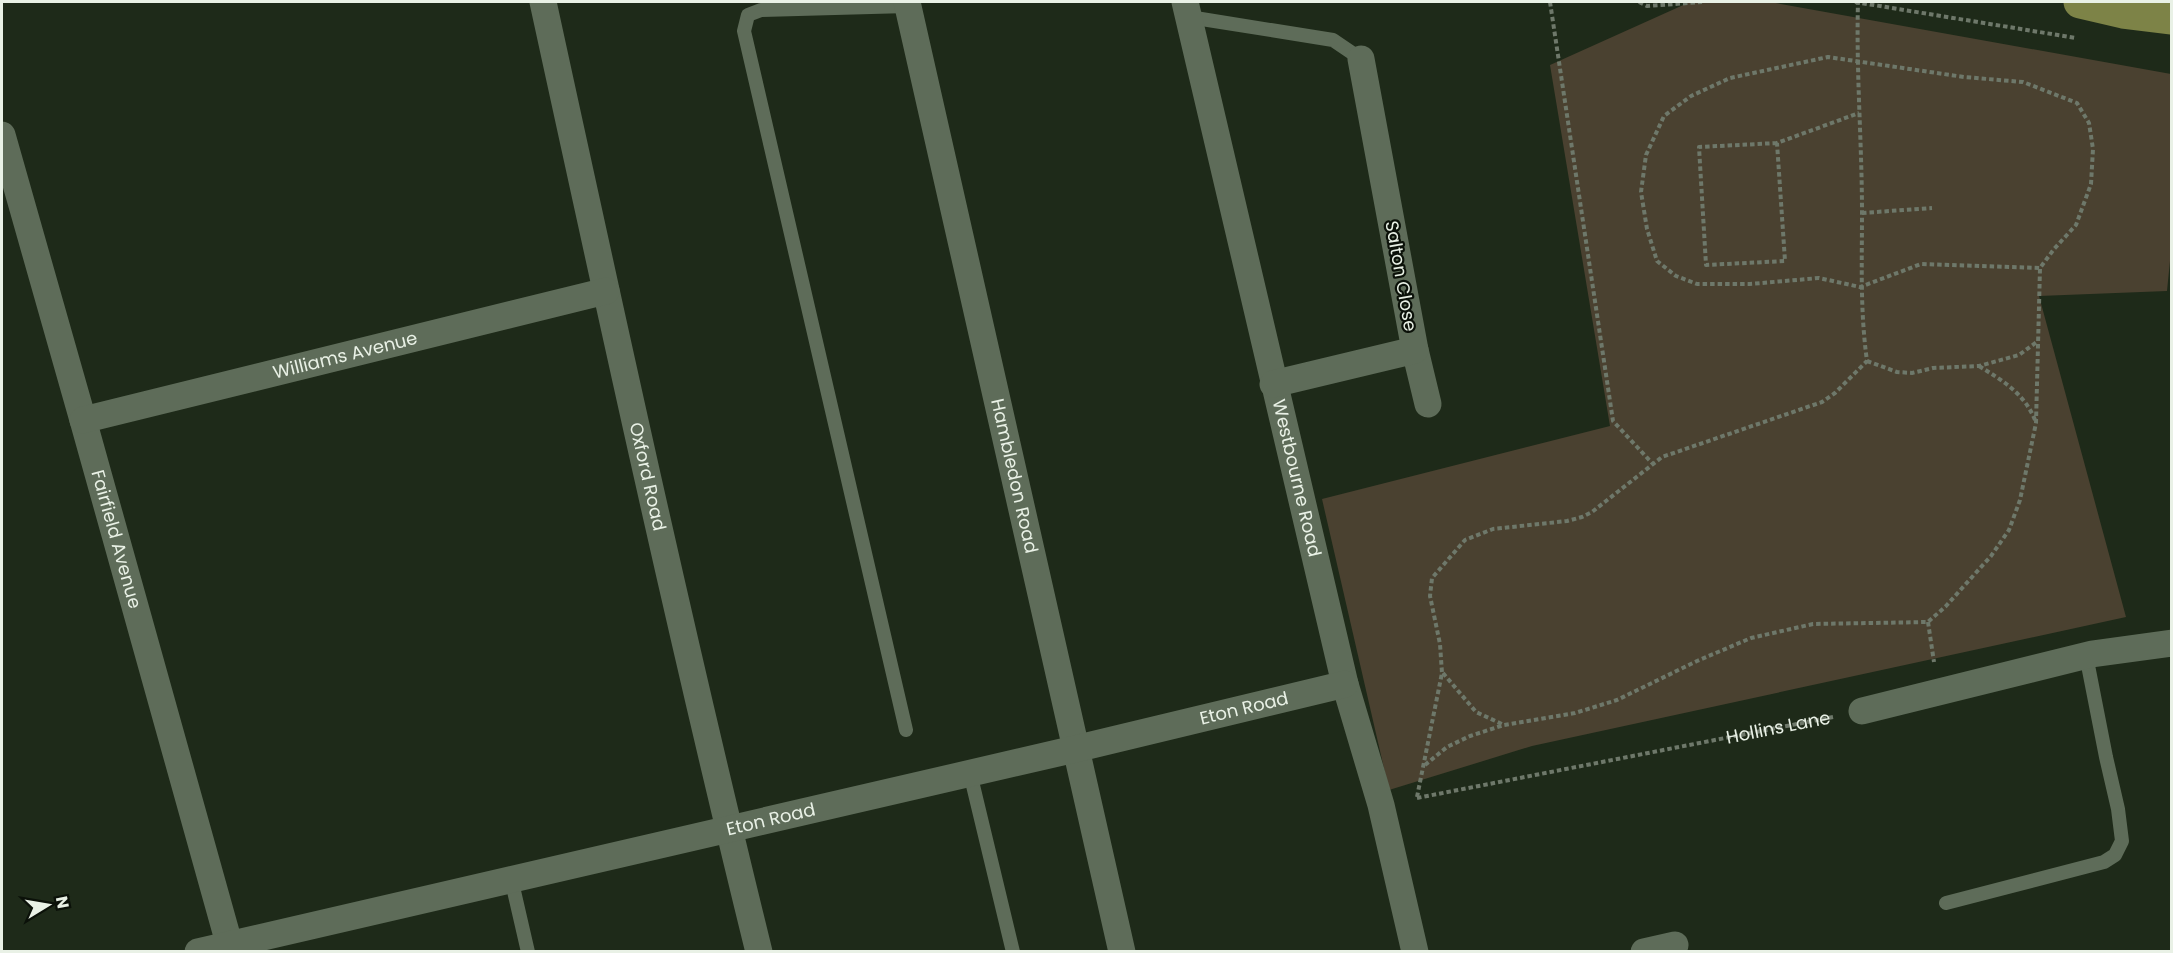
<svg xmlns="http://www.w3.org/2000/svg" width="2173" height="953" font-family="Poppins,sans-serif">
<style>
.green{fill:#4a4130}
.lines{fill:none;stroke-linecap:round;stroke-linejoin:round}
.path{stroke:#6e786a;stroke-width:4;stroke-dasharray:4.5 3;stroke-linecap:butt}
.service{stroke:#5e6c59;stroke-width:14}
.minor{stroke:#5e6c59;stroke-width:27}
.primary{stroke:#7d8347;stroke-width:33}
.labels{text-anchor:middle;stroke-width:4.5;stroke-linejoin:round;paint-order:stroke}
.street-label{font-size:18px;fill:#e9f1e6;stroke:#0b1109}
</style>
<rect width="100%" height="100%" fill="#1e2a19"/>
<path class="green" d="M 1690,2 L 1770,2 L 2171,74 L 2172,241 L 2167,291 L 2039,296 L 2126,617 L 1532,746 L 1389,790 L 1322,499 L 1610,426 L 1550,65 Z"/>
<g class="lines">
<g class="path">
<path d="M 1550,2 L 1613,421 L 1652,463"/>
<path d="M 1639,2 L 1647,6 L 1702,2"/>
<path d="M 1855,2 L 2076,38"/>
<path d="M 1777,143 L 1699,147 L 1706,265 L 1785,261 L 1777,143 L 1859,113"/>
<path d="M 1862,213 L 1932,208"/>
<path d="M 1867,361 L 1897,372 L 1912,373 L 1933,368 L 1979,366 L 2019,355 L 2038,341"/>
<path d="M 1979,366 C 2003,381 2024,393 2035,420"/>
<path d="M 1928,622 L 1934,662"/>
<path d="M 1443,673 L 1476,712 L 1504,725"/>
<path d="M 1425,765 L 1447,747 L 1470,736 L 1504,725 L 1575,713 L 1617,700 L 1697,661 L 1751,638 L 1813,624 L 1928,622 L 1946,606 L 1991,556 L 2009,530 L 2020,500 L 2036,423 L 2040,268 L 2054,249 L 2076,225 L 2091,184 L 2093,149 L 2089,123 L 2077,103 L 2023,82 L 1964,77 L 1828,57 L 1730,78 L 1691,96 L 1664,116 L 1646,155 L 1641,192 L 1647,229 L 1657,261 L 1676,276 L 1697,284 L 1750,284 L 1819,278 L 1860,287 L 1921,264 L 2040,268"/>
<path d="M 1417,797 L 1442,673 L 1440,644 L 1430,596 L 1432,578 L 1465,540 L 1493,529 L 1567,521 L 1582,517 L 1592,512 L 1662,457 L 1822,402 L 1835,393 L 1867,361 C 1860,311 1862,263 1862,213 C 1862,143 1856,72 1858,2"/>
<path id="s1" d="M 1417,798 L 1833,717"/>
</g>
<path class="service" d="M 1189,17 L 1333,40 L 1361,59
M 906,730 L 744,31 L 748,15 L 761,10 L 908,6
M 970,773 L 1013,952
M 511,878 L 528,952
M 1946,903 L 2104,862 L 2115,855 L 2122,841 L 2118,809 L 2106,757 L 2086,655"/>
<g class="minor">
<path id="s2" d="M 543,2 C 612,319 681,636 759,952"/>
<path id="s3" d="M 907,2 L 1122,952"/>
<path id="s4" d="M 1185,2 L 1345,684 L 1381,805 L 1415,952"/>
<path id="s5" d="M 2,135 L 83,420 L 229,943"/>
<path d="M 1415,350 L 1428,404"/>
<path d="M 1273,384 L 1415,350 L 1361,59"/>
<path id="s6" d="M 83,420 L 606,291"/>
<path d="M 1862,711 L 2092,654 L 2172,643"/>
<path id="s7" d="M 198,952 L 1075,749 L 1345,684"/>
<path d="M 1644,952 L 1675,945"/>
</g>
<path class="primary" d="M 2080,2 L 2123,12 L 2172,18"/>
</g>
<g class="labels">
<g class="street-label">
<text transform="translate(1401 276) rotate(80)" y="6">Salton Close</text>
<text dy="6" stroke="none"><textPath href="#s6" startOffset="270">Williams Avenue</textPath></text>
<text dy="6" stroke="none"><textPath href="#s2" startOffset="486">Oxford Road</textPath></text>
<text dy="6" stroke="none"><textPath href="#s3" startOffset="486">Hambledon Road</textPath></text>
<text dy="6" stroke="none"><textPath href="#s4" startOffset="489">Westbourne Road</textPath></text>
<text dy="6" stroke="none"><textPath href="#s5" startOffset="420">Fairfield Avenue</textPath></text>
<text dy="6" stroke="none"><textPath href="#s7" startOffset="1074">Eton Road</textPath></text>
<text dy="6" stroke="none"><textPath href="#s1" startOffset="368">Hollins Lane</textPath></text>
<text dy="6" stroke="none"><textPath href="#s7" startOffset="588">Eton Road</textPath></text>
</g>
</g>
<rect width="2173" height="953" fill="none" stroke="#e9f1e6" stroke-width="6"/>
<g transform="translate(48 905) rotate(79)" stroke="#0b1109" stroke-width="4.5" paint-order="stroke">
<path d="M0-4.5L10 22L0 15L-10 22Z" fill="#e9f1e6"/>
<text y="-9" font-size="16" font-weight="bold" text-anchor="middle" fill="#e9f1e6">N</text>
</g>
</svg>
